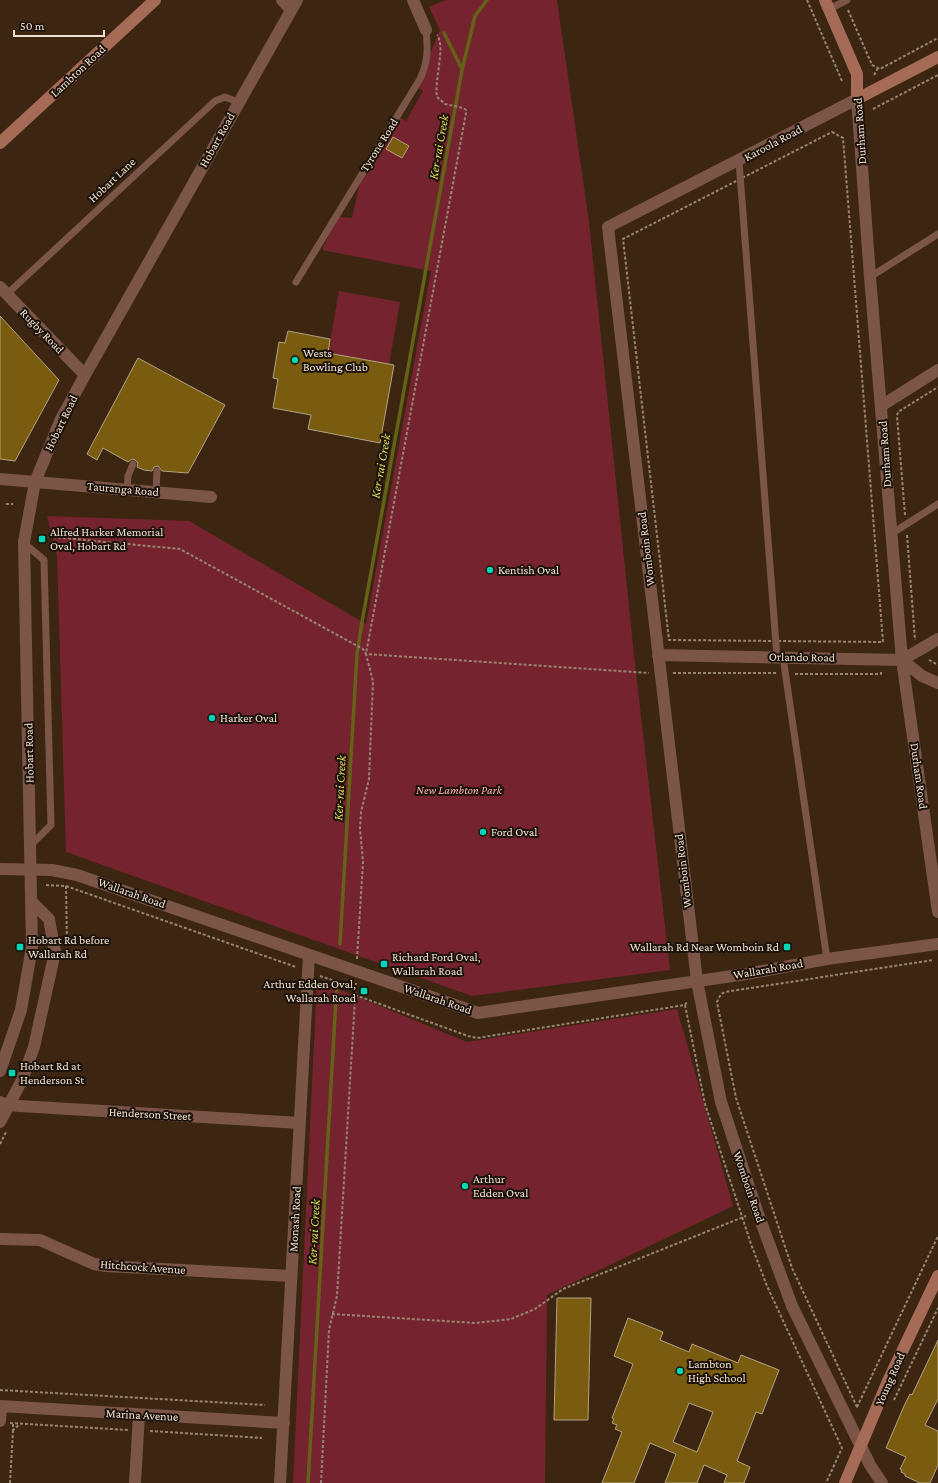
<svg xmlns="http://www.w3.org/2000/svg" width="938" height="1483" font-family="'Crimson Pro',serif">
<style>
.green{fill:#75242f}
.lines{fill:none;stroke-linecap:round;stroke-linejoin:round}
.stream{stroke:#646216;stroke-width:3.5}
.building{fill:#795c0f;stroke:#b2a383;fill-rule:evenodd}
.path{stroke:#978574;stroke-width:2;stroke-dasharray:3 2;stroke-linecap:butt}
.lane{stroke:#7a5548;stroke-width:7}
.street{stroke:#7a5548;stroke-width:12}
.secondary{stroke:#a56b57;stroke-width:12}
.poi-dot{fill:#00d5b7;stroke:#1c1209;stroke-width:1.5}
.labels{text-anchor:middle;stroke-width:4;stroke-linejoin:round;paint-order:stroke}
.street-label{font-size:12px;fill:#efe0d3;stroke:#1c1209}
.poi-label{font-size:12px;fill:#efe0d3;stroke:#1c1209;text-anchor:start}
.park-label{font-size:12px;font-style:italic;fill:#fdb1b4;stroke:#1c1209}
.water-label{font-size:13px;font-style:italic;fill:#dcdb5c;stroke:#1c1209}
</style>
<rect width="100%" height="100%" fill="#3c2611"/>
<path class="green" d="M 446,0 L 557,0 L 589,222 L 634,655 L 670,970 L 472,996 L 66,852 L 57,555 L 47,516 L 189,521 L 366,624 L 431,271 L 322,250 L 338,217 L 352,218 L 363,169 L 368,161 L 374,164 L 400,118 L 406,121 L 423,91 L 416,86 L 440,30 L 429,7 Z
M 339,291 L 400,302 L 389,365 L 328,353 Z
M 317,980 L 467,1042 L 677,1009 L 733,1206 L 547,1295 L 545,1483 L 293,1483 Z"/>
<g class="lines">
<path class="stream" d="M 444,33 L 462,69
M 340,944 L 357,654 L 362,622 L 462,70 L 475,16 L 487,0
M 308,1483 L 337,982"/>
</g>
<path class="building" d="M 393,137 L 409,146 L 402,158 L 386,149 Z
M 0,316 L 59,380 L 15,461 L 0,459 Z
M 288,331 L 330,339 L 328,353 L 394,365 L 380,443 L 308,429 L 311,415 L 273,408 L 278,379 L 273,378 L 279,342 L 285,343 Z
M 138,358 L 225,405 L 188,473 L 162,471 L 158,466 L 154,467 L 152,471 L 144,470 L 137,467 L 138,463 L 135,460 L 132,459 L 128,462 L 103,448 L 97,460 L 87,454 Z
M 557,1298 L 591,1298 L 588,1420 L 554,1420 Z
M 628,1318 L 663,1332 L 660,1340 L 689,1352 L 692,1344 L 738,1363 L 741,1355 L 779,1370 L 762,1414 L 756,1412 L 737,1461 L 750,1467 L 744,1483 L 724,1483 L 727,1475 L 704,1465 L 697,1483 L 665,1483 L 676,1454 L 650,1443 L 634,1483 L 602,1483 L 622,1432 L 615,1429 L 617,1425 L 612,1423 L 614,1419 L 612,1418 L 633,1364 L 614,1356 ZM 689,1403 L 713,1412 L 697,1452 L 673,1442 Z
M 938,1340 L 938,1399 L 925,1425 L 938,1431 L 938,1465 L 930,1483 L 920,1483 L 905,1476 L 905,1474 L 901,1472 L 902,1470 L 900,1469 L 906,1457 L 886,1448 L 904,1406 L 910,1394 L 912,1395 Z"/>
<g class="lines">
<path class="path" d="M 807,0 L 842,81
M 848,10 L 872,65 L 880,69 L 938,38
M 874,75 L 878,68
M 873,109 L 938,75
M 832,132 L 843,138 L 883,642 L 669,640 L 623,239 Z
M 6,504 L 13,504
M 905,515 L 897,416 L 898,412 L 938,387
M 907,535 L 915,640
M 43,536 L 180,549 L 363,649 L 366,654 L 649,673
M 929,660 L 938,665
M 673,673 L 776,673
M 795,674 L 881,674 L 881,671
M 46,885 L 66,886 L 67,945
M 66,886 L 296,967
M 357,959 L 363,862 L 360,829 L 361,812 L 369,779 L 373,681 L 366,654 L 466,113 L 466,110 L 463,108 L 445,104 L 437,97 C 434,79 446,47 437,35
M 320,976 L 356,988
M 355,995 L 468,1036 L 477,1038 L 685,1005 L 687,1002
M 685,1005 L 705,1104 L 751,1244 L 767,1286 L 842,1448 L 826,1483
M 0,1144 L 6,1132
M 332,1314 L 476,1323 L 511,1319 L 535,1309 L 563,1289 L 746,1216
M 0,1390 L 265,1405
M 894,1400 L 938,1308
M 857,1407 L 792,1268 L 736,1098 L 717,1002 L 721,994 L 725,992 L 933,960
M 857,1407 L 938,1236
M 10,1423 L 128,1430
M 13,1424 L 13,1430 L 19,1425
M 150,1431 L 262,1438
M 10,1483 L 13,1430
M 321,1483 L 329,1330 L 337,1296 L 356,983"/>
<path class="lane" d="M 829,9 L 847,0
M 739,161 L 777,657
M 870,277 L 938,234
M 296,282 L 420,79 C 428,62 428,49 426,30
M 7,294 L 215,101 L 225,97 L 238,102
M 127,489 L 128,476 L 133,464
M 156,492 L 157,471
M 891,534 L 938,504
M 24,543 L 44,560 L 51,825 L 31,845
M 783,657 L 827,959"/>
<path class="street" d="M 282,0 L 291,10
M 413,0 L 426,30
M 0,287 L 85,375
M 881,406 L 938,370
M 0,479 L 211,497
M 658,655 L 902,660 L 922,676 L 938,683
M 902,660 L 938,639
M 0,869 L 52,870 L 77,875 L 478,1013 L 746,974 L 827,959 L 938,944
M 0,1071 L 21,1010 L 32,947 L 24,542 L 35,482 L 61,419 L 85,375 L 297,0
M 0,1102 L 8,1105 L 20,1106 L 300,1123
M 0,1122 L 22,1080 L 34,1047 L 55,952 L 49,919 L 32,902
M 0,1239 L 40,1240 L 94,1264 L 106,1266 L 291,1276
M 0,1406 L 284,1423
M 0,1421 L 1,1406
M 135,1483 L 139,1415
M 280,1483 L 309,955
M 882,1483 L 870,1465 L 792,1306 L 757,1211 L 721,1102 L 697,981 L 608,227 L 857,99 L 870,277 L 902,660 L 938,912"/>
<path class="secondary" d="M 825,0 L 857,74 L 857,99 L 938,57
M 0,143 L 155,0
M 845,1483 L 888,1381 L 938,1276"/>
</g>
<g class="poi-dot">
<circle cx="295" cy="360" r="4"/>
<rect x="38" y="535" width="8" height="8" rx="2"/>
<circle cx="490" cy="570" r="4"/>
<circle cx="212" cy="718" r="4"/>
<circle cx="483" cy="832" r="4"/>
<rect x="16" y="943" width="8" height="8" rx="2"/>
<rect x="783" y="943" width="8" height="8" rx="2"/>
<rect x="380" y="960" width="8" height="8" rx="2"/>
<rect x="360" y="987" width="8" height="8" rx="2"/>
<rect x="8" y="1069" width="8" height="8" rx="2"/>
<circle cx="465" cy="1186" r="4"/>
<circle cx="680" cy="1371" r="4"/>
</g>
<g class="labels">
<g class="street-label">
<text transform="translate(78 71) rotate(-43)" y="4">Lambton Road</text>
<text transform="translate(860 131) rotate(-94)" y="4">Durham Road</text>
<text transform="translate(217 140) rotate(-61)" y="4">Hobart Road</text>
<text transform="translate(773 143) rotate(-28)" y="4">Karoola Road</text>
<text transform="translate(379 145) rotate(-58)" y="4">Tyrone Road</text>
<text transform="translate(112 180) rotate(-43)" y="4">Hobart Lane</text>
<text transform="translate(42 331) rotate(46)" y="4">Rugby Road</text>
<text transform="translate(61 423) rotate(-64)" y="4">Hobart Road</text>
<text transform="translate(885 454) rotate(-94)" y="4">Durham Road</text>
<text transform="translate(123 489) rotate(5)" y="4">Tauranga Road</text>
<text transform="translate(646 549) rotate(-97)" y="4">Womboin Road</text>
<text transform="translate(802 657) rotate(1)" y="4">Orlando Road</text>
<text transform="translate(29 753) rotate(-91)" y="4">Hobart Road</text>
<text transform="translate(919 776) rotate(82)" y="4">Durham Road</text>
<text transform="translate(683 871) rotate(-97)" y="4">Womboin Road</text>
<text transform="translate(132 893) rotate(19)" y="4">Wallarah Road</text>
<text transform="translate(768 969) rotate(-10)" y="4">Wallarah Road</text>
<text transform="translate(438 999) rotate(19)" y="4">Wallarah Road</text>
<text transform="translate(150 1114) rotate(3)" y="4">Henderson Street</text>
<text transform="translate(749 1187) rotate(71)" y="4">Womboin Road</text>
<text transform="translate(295 1219) rotate(-87)" y="4">Monash Road</text>
<text transform="translate(143 1267) rotate(4)" y="4">Hitchcock Avenue</text>
<text transform="translate(890 1379) rotate(-66)" y="4">Young Road</text>
<text transform="translate(142 1415) rotate(3)" y="4">Marina Avenue</text>
</g>
<g class="poi-label">
<text x="303" y="357">Wests<tspan x="303" dy="14">Bowling Club</tspan></text>
<text x="50" y="536">Alfred Harker Memorial<tspan x="50" dy="14">Oval, Hobart Rd</tspan></text>
<text x="498" y="574">Kentish Oval</text>
<text x="220" y="722">Harker Oval</text>
<text x="491" y="836">Ford Oval</text>
<text x="28" y="944">Hobart Rd before<tspan x="28" dy="14">Wallarah Rd</tspan></text>
<text x="779" y="951" text-anchor="end">Wallarah Rd Near Womboin Rd</text>
<text x="392" y="961">Richard Ford Oval,<tspan x="392" dy="14">Wallarah Road</tspan></text>
<text x="356" y="988" text-anchor="end">Arthur Edden Oval,<tspan x="356" dy="14">Wallarah Road</tspan></text>
<text x="20" y="1070">Hobart Rd at<tspan x="20" dy="14">Henderson St</tspan></text>
<text x="473" y="1183">Arthur<tspan x="473" dy="14">Edden Oval</tspan></text>
<text x="688" y="1368">Lambton<tspan x="688" dy="14">High School</tspan></text>
</g>
<g class="park-label">
<text x="459" y="794">New Lambton Park</text>
</g>
<g class="water-label">
<text transform="translate(438 147) rotate(-80)" y="5">Ker-rai Creek</text>
<text transform="translate(380 466) rotate(-80)" y="5">Ker-rai Creek</text>
<text transform="translate(339 788) rotate(-87)" y="5">Ker-rai Creek</text>
<text transform="translate(313 1232) rotate(-87)" y="5">Ker-rai Creek</text>
</g>
</g>
<path d="M14 30v6h90v-6" fill="none" stroke="#efe0d3" stroke-width="2"/>
<text x="20" y="30" font-size="12" fill="#efe0d3" stroke="#1c1209" stroke-width="3" paint-order="stroke">50 m</text>
</svg>
